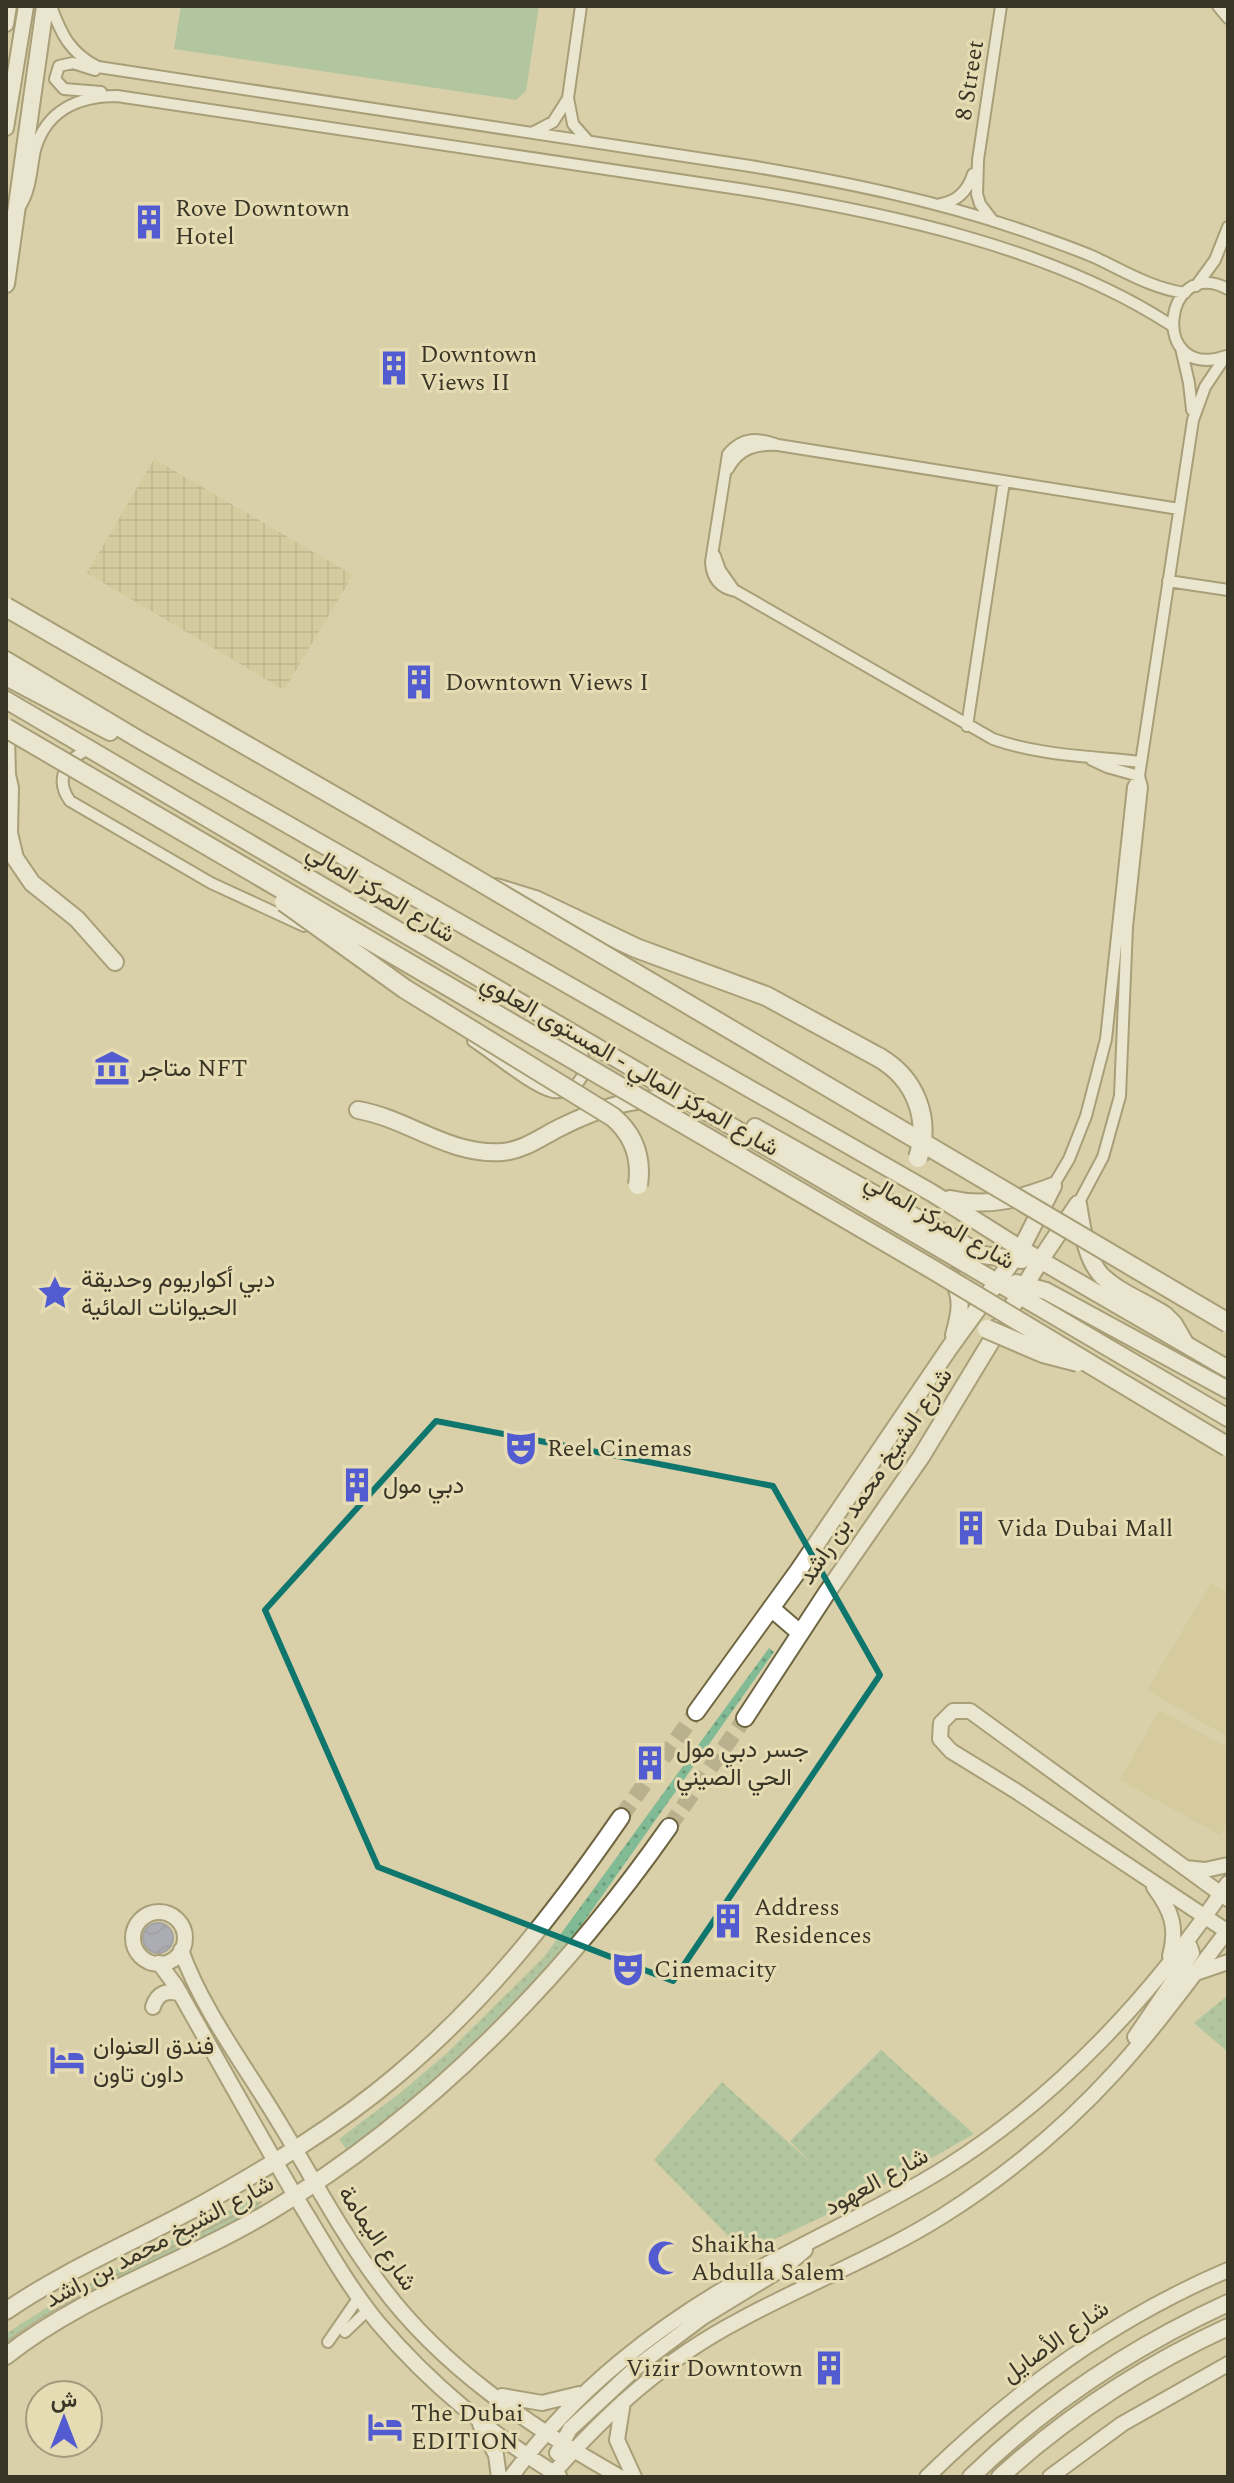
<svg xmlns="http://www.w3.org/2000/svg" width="1234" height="2483" font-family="Spectral,Vazirmatn,serif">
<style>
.built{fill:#d0c596}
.industrial{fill:url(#industrial-grid)}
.grass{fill:url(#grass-dots)}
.garden{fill:#81bb96}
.water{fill:url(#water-waves);stroke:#646a95;stroke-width:2}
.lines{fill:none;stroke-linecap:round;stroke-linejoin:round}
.primary-tunnel{stroke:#b9b08e;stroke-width:16;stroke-dasharray:16 8;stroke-linecap:butt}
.street-casing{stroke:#6e6541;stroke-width:14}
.secondary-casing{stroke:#6e6541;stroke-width:18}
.primary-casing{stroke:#6e6541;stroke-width:20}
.highway-casing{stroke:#6e6541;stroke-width:22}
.street{stroke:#fff;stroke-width:10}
.secondary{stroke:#fff;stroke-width:14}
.primary{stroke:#fff;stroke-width:16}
.highway{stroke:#fff;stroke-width:18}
.tram{stroke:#8e876b;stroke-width:2}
.highway-bridge-casing{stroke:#6e6541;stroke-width:22;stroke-linecap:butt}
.highway-bridge{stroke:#fff;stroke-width:18}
.marked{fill:none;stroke:#0f766e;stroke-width:6;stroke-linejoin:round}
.labels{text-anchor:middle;stroke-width:6;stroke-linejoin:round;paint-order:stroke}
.street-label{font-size:24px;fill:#3a3627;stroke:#e6dcb4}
.poi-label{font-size:24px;fill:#3a3627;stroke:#e6dcb4;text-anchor:start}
</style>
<defs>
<pattern id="industrial-grid" width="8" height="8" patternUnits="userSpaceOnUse" patternTransform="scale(2)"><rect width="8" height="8" fill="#d0c596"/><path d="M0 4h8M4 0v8" fill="none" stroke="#aaa17a"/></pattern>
<pattern id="grass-dots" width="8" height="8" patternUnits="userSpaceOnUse" patternTransform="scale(2)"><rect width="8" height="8" fill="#81bb96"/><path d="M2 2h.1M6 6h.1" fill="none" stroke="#6b997a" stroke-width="1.8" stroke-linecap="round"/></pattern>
<pattern id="water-waves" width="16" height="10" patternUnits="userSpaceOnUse" patternTransform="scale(2)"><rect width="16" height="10" fill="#7681c4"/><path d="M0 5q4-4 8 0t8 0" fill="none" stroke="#626a9f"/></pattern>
</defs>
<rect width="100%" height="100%" fill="#d9cfa8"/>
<path class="built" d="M 1211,1583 L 1228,1594 L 1228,1737 L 1147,1690 Z
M 1159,1710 L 1228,1748 L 1228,1820 L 1220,1835 L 1120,1780 Z"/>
<path class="industrial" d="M 154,459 L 353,575 L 284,690 L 87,573 Z"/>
<path class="grass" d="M 769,1648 L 774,1652 L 566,1947 L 522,1997 L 484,2035 L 388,2119 L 346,2149 L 339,2139 L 399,2094 L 446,2054 L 544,1957 Z
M 1228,1995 L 1228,2052 L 1194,2023 Z
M 881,2050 L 974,2134 L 854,2202 L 745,2253 L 654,2160 L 722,2082 L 810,2162 L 790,2141 Z
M 255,2197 L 262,2209 L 6,2349 L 6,2334 C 84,2280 172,2243 255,2197 Z"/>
<path class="garden" d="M 181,6 L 539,6 L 526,91 L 516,100 L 174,49 Z"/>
<path class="water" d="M143 1938a15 15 0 1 1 30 0a15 15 0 1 1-30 0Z"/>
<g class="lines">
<path class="primary-tunnel" d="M 621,1817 L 696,1712
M 669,1827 L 745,1718"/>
<g class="street-casing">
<path id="street" d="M 51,6 C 61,34 70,53 98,67 L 750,166 C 845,182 939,201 1030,233 C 1052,241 1073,248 1094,257 C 1124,271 1151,288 1185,293
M 581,6 L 568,98 L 573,124 L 588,141
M 1218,6 L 1228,18
M 95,70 L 73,63 L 59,66 L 55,79 L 64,89 L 101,92
M 534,132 L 553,122 L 567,100
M 941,204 C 958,201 968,190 973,174
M 21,205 C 31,188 31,169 35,150 C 46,110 79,96 117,96 L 746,190 C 887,213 1051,247 1171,325
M 993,221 L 980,204 L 977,194 L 978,160 L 1001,6
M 1196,286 L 1215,260 L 1228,227
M 1181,348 L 1189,383 L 1192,410
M 1226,356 C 1149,383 1162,254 1228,289
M 778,445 C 758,438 743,436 728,454 L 711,562 C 712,579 720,588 736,591 L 993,739 C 1041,756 1091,756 1141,762
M 728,469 C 739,448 756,444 778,445 L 1179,509
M 715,556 L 720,570 L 734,590
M 1168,581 L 1228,590
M 967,726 L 1004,481
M 89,749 C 66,759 54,779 70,801 L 211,883 L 304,926
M 1092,760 L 1107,767 L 1139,776
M 473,1041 C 492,1053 533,1088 553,1092 C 573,1095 590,1075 583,1056 C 579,1046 568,1039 561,1033
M 1053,1186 L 1069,1159 L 1086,1116 L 1106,1039 L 1133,787 L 1139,776 L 1193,420 L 1205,387 L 1225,357
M 1078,1204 L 1103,1157 L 1120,1096 L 1127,927 L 1142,787 L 1139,776
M 345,2332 L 368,2310
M 328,2342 L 359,2297"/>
</g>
<g class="secondary-casing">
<path id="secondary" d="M 6,24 L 9,6
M 6,128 L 26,6
M 1185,1868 L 1205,1870 L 1228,1865
M 1154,1887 C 1171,1910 1178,1927 1170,1956
M 1228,1899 L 970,1711 L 953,1711 L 941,1723 L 940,1739 L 951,1751 L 1016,1791 L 1228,1932
M133 1938a26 26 0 1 1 52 0a26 26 0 1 1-52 0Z
M 181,1950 C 202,2010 248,2070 280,2124 C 313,2178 342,2234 380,2284 C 441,2367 532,2428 620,2477
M 159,1963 L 176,1986 C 215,2055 253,2124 293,2192 C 320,2236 346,2284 379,2324 C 429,2383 493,2436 559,2476
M 1196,1973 L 1228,1962
M 153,2007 C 157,1993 168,1989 181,1994
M 1135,2037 L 1192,1953 L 1190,1947 L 1181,1946
M 502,2396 L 542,2403 L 579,2394
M 623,2402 L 617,2440 L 634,2477
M 480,2424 L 496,2455 L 499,2477
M 557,2453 L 570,2429 L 639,2365 L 703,2317 L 785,2267 L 805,2250
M 511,2477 C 575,2389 658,2325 753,2272 C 817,2236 883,2207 945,2168 C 1058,2097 1154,1994 1228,1883
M 550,2477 C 605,2414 665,2359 740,2320 C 808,2283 879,2256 944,2215 C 1007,2175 1065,2127 1115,2072 C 1156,2027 1191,1978 1228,1930
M 927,2477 C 1016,2390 1113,2319 1228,2270
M 1050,2477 L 1122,2424 L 1228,2364"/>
</g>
<g class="primary-casing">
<path id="primary" d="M 6,284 L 45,6
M 6,660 L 138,739 L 932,1193 L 1021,1249 L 1228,1369
M 6,677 L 110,732
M 6,700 L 1228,1418
M 6,735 L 7,775 L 10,788 L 9,833 L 15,858 L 32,883 L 77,919 L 115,962
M 358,1110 C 409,1119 449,1156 503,1152 C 524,1150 541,1137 559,1128 C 597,1109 638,1094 682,1100
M 755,1127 L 983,1255 L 1022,1260
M 950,1199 C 987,1208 1019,1199 1053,1186
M 1078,1204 C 1082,1227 1085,1257 1101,1275 C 1118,1292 1145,1302 1165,1315 L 1174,1324 L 1185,1343
M 951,1277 C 964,1297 960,1314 954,1335
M 1016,1283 L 1046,1291 L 1228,1390
M 771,1608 L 800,1633
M 696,1712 L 798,1571 L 950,1347 L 1021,1249 L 1053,1186
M 745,1718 L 828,1591 L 921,1457 L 1041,1259 L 1078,1204
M 6,2311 C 70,2267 141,2239 208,2201 C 273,2164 338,2125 395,2077 C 486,2001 554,1914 621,1817
M 6,2356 C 85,2293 185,2263 271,2211 C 430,2115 563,1978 669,1827
M 971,2477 C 1045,2405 1134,2346 1228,2303
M 1000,2477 C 1068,2415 1145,2365 1228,2327"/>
</g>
<g class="highway-casing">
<path id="highway" d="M 496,888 L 535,900 L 636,948 L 766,996 L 880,1058"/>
</g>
<use href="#street" class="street"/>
<use href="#secondary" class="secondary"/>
<use href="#primary" class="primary"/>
<use href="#highway" class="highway"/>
<path class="tram" d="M 6,2342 C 85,2286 175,2247 261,2202"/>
<g class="highway-bridge-casing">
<path id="highway-bridge" d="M 6,607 L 374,819 L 1228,1323
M 6,728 L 932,1269 L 1228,1447
M 284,902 L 405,989 L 613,1117 C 634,1135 642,1157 638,1185
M 880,1058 C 915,1079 931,1118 918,1158
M 987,1329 L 1043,1353 L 1078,1362"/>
</g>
<use href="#highway-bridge" class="highway-bridge"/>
</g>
<path d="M0 0H1234V2483H0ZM 436,1421 L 773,1486 L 880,1675 L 673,1981 L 378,1867 L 265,1610 Z" fill="#d9cfa8" fill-opacity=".55" fill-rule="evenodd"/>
<path class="marked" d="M 436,1421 L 773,1486 L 880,1675 L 673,1981 L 378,1867 L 265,1610 Z"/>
<defs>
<g id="building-bare" transform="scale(2.76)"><path d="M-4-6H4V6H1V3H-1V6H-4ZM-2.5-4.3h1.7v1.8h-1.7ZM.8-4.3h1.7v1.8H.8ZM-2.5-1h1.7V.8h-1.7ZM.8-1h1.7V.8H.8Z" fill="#535bd1" stroke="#e6dcb4" stroke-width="2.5" paint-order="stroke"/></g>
<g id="museum-bare" transform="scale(2.76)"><path d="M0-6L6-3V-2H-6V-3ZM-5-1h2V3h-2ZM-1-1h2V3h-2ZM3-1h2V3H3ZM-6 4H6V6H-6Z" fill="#535bd1" stroke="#e6dcb4" stroke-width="2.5" paint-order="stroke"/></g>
<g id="sight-bare" transform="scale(2.76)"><path d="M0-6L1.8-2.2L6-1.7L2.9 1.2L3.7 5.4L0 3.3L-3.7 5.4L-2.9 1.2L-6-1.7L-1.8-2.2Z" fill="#535bd1" stroke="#e6dcb4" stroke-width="2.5" paint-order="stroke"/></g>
<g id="theatre-bare" transform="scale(2.76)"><path d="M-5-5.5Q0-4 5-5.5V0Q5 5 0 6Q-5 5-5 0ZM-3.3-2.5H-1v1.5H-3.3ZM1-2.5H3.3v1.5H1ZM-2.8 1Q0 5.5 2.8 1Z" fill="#535bd1" stroke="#e6dcb4" stroke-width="2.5" paint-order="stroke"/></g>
<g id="hotel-bare" transform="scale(2.76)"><path d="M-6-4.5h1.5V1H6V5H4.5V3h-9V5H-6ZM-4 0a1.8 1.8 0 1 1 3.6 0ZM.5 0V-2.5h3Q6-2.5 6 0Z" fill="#535bd1" stroke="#e6dcb4" stroke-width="2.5" paint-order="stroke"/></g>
<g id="mosque-bare" transform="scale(2.76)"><path d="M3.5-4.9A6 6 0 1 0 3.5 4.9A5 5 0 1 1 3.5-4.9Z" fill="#535bd1" stroke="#e6dcb4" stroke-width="2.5" paint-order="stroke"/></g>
</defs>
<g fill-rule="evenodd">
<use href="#building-bare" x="149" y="222"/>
<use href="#building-bare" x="394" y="368"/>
<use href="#building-bare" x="419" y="682"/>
<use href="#museum-bare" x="112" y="1068"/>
<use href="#sight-bare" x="55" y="1293"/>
<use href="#theatre-bare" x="521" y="1448"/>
<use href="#building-bare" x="357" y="1485"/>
<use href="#building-bare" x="971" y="1528"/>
<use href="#building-bare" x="650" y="1763"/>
<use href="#building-bare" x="728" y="1921"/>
<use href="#theatre-bare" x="628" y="1969"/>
<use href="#hotel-bare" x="67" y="2060"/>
<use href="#mosque-bare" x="665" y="2258"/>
<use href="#building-bare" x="829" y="2368"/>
<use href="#hotel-bare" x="385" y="2427"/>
</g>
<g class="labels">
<g class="street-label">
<text transform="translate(969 80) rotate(-81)" y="8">8 Street</text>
<text transform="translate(381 893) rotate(31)" y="8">شارع المركز المالي</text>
<text transform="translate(630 1065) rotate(30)" y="8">شارع المركز المالي - المستوى العلوي</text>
<text transform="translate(940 1221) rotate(30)" y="8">شارع المركز المالي</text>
<text transform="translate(875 1476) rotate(-56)" y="8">شارع الشيخ محمد بن راشد</text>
<text transform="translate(876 2181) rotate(-29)" y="8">شارع العهود</text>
<text transform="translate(378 2238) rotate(56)" y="8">شارع اليمامة</text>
<text transform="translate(159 2241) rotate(-28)" y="8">شارع الشيخ محمد بن راشد</text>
<text transform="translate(1055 2341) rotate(-35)" y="8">شارع الأصايل</text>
</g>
<g class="poi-label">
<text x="175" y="216">Rove Downtown<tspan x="175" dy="28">Hotel</tspan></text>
<text x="420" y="362">Downtown<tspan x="420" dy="28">Views II</tspan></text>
<text x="445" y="690">Downtown Views I</text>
<text x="138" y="1076">متاجر NFT</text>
<text x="81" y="1287">دبي أكواريوم وحديقة<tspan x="81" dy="28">الحيوانات المائية</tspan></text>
<text x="547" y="1456">Reel Cinemas</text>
<text x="383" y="1493">دبي مول</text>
<text x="997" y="1536">Vida Dubai Mall</text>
<text x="676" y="1757">جسر دبي مول<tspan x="676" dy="28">الحي الصيني</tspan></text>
<text x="754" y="1915">Address<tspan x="754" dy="28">Residences</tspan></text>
<text x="654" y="1977">Cinemacity</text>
<text x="93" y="2054">فندق العنوان<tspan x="93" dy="28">داون تاون</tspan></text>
<text x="691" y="2252">Shaikha<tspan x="691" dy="28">Abdulla Salem</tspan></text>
<text x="803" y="2376" text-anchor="end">Vizir Downtown</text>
<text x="411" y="2421">The Dubai<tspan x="411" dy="28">EDITION</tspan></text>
</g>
</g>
<rect width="1234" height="2483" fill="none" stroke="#3a3627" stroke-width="16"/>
<g transform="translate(64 2419)"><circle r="38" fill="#e6dcb4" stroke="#a19a7c" stroke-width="2"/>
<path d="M0-6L14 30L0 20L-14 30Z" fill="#535bd1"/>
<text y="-12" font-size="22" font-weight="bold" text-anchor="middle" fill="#3a3627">ش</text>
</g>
</svg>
